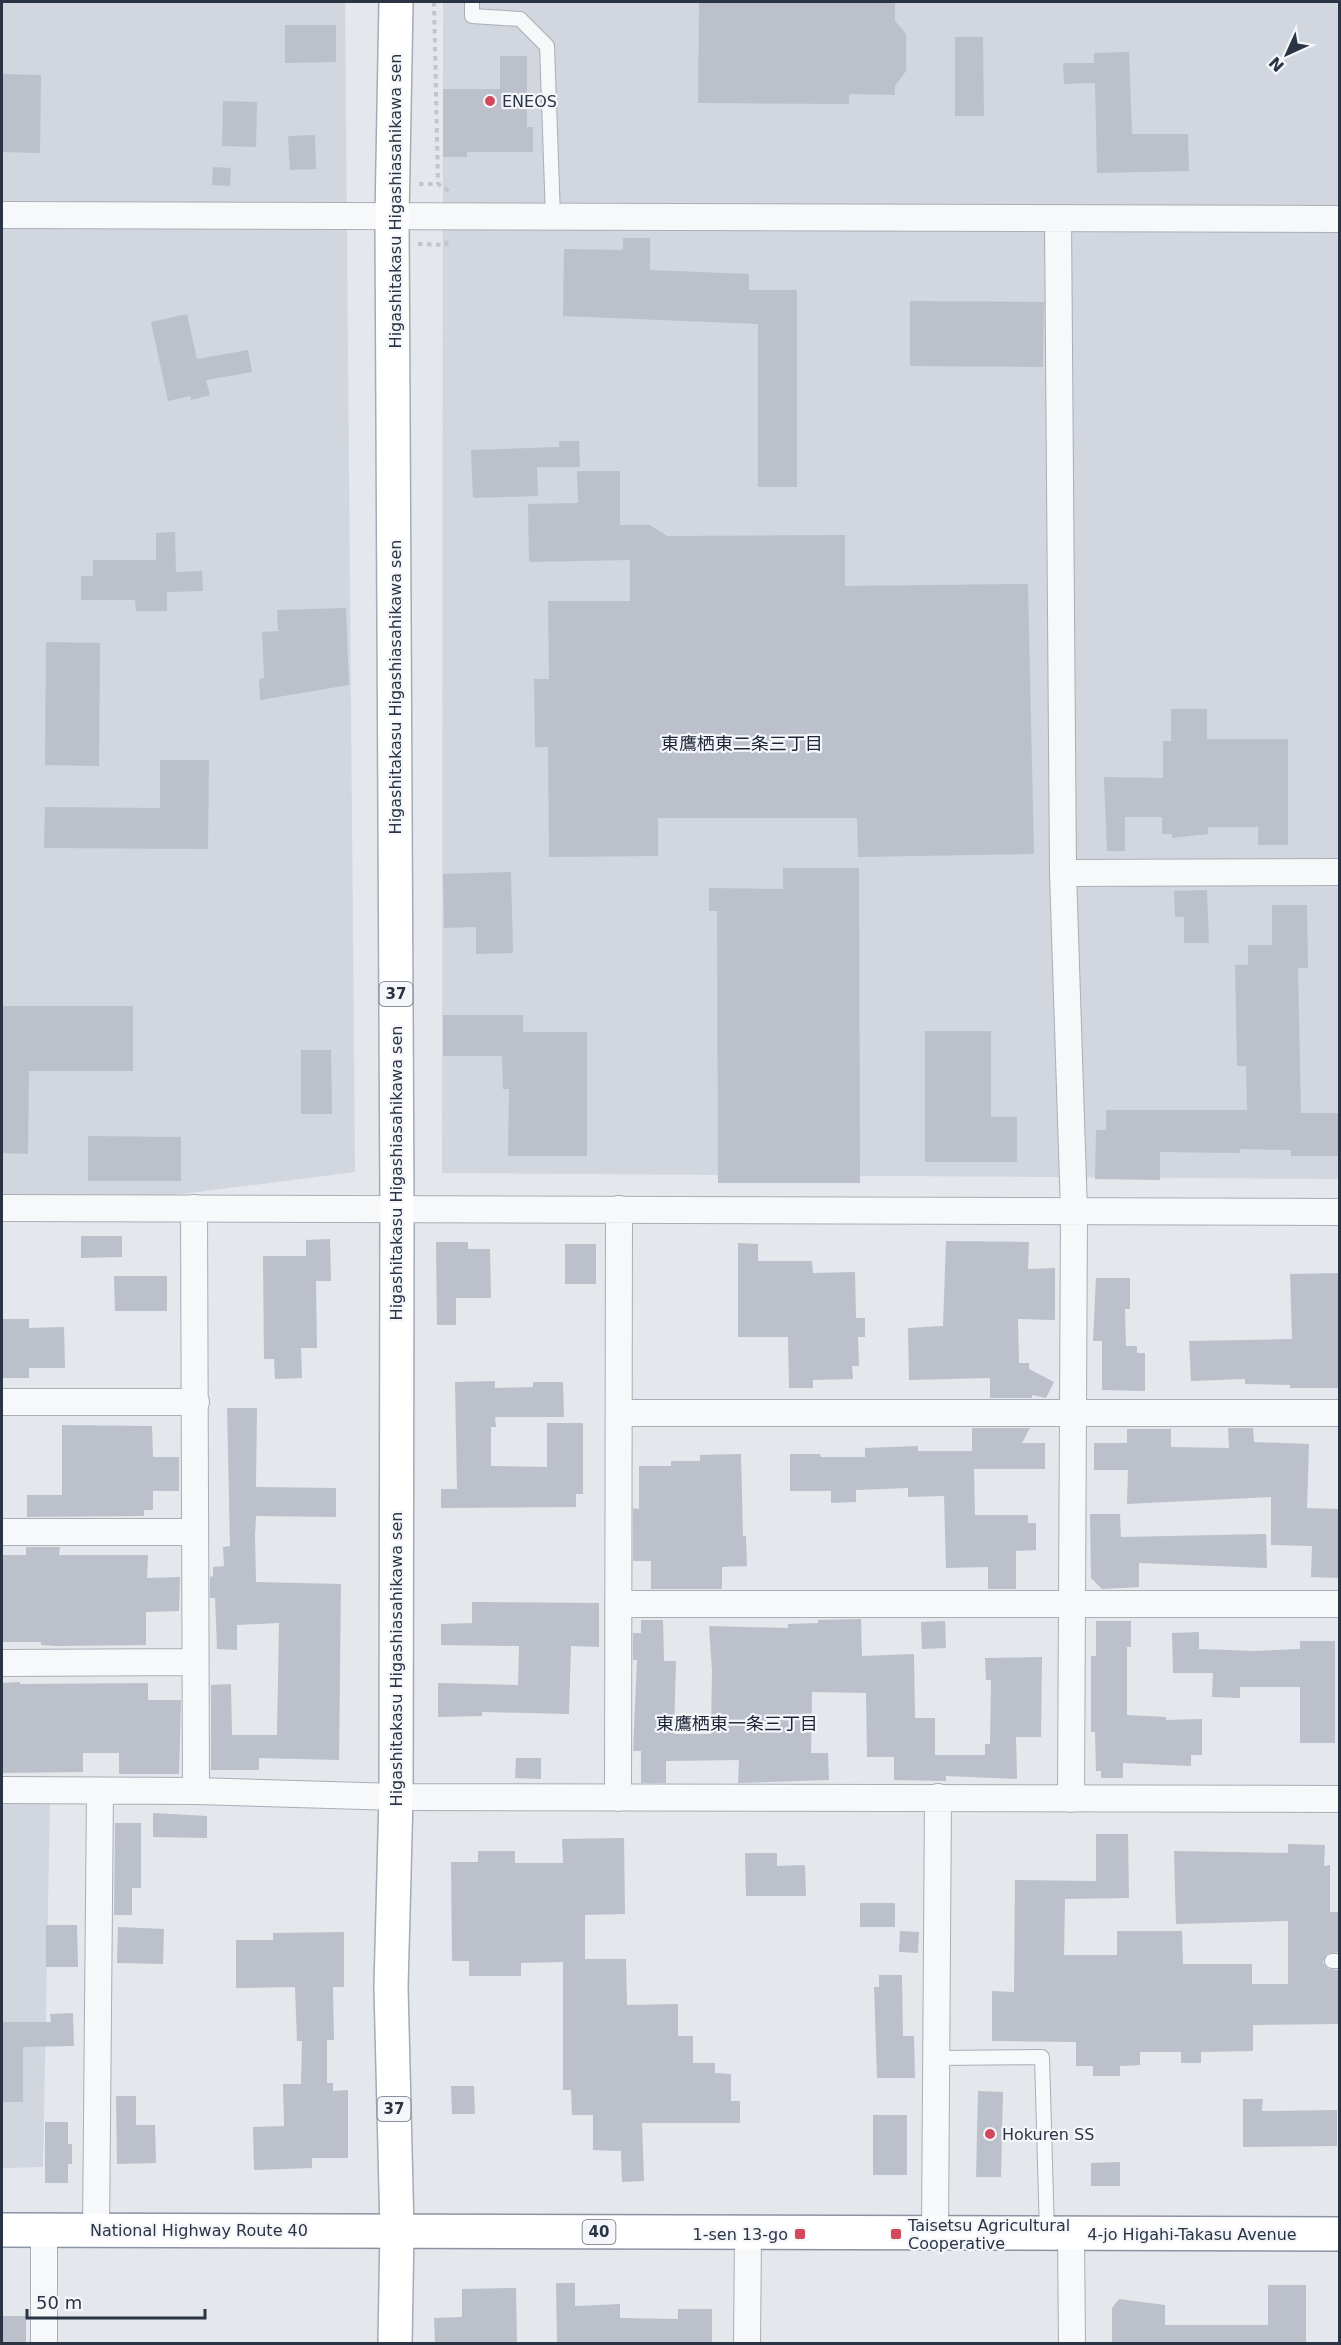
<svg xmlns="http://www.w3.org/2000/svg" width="1341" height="2345" font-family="'DejaVu Sans','Noto Sans JP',sans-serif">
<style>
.built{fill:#d2d6de}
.building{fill:#bbc0ca}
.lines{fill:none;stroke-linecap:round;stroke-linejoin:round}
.lane-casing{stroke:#a9aeb7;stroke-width:16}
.street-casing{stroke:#a9aeb7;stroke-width:28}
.primary-casing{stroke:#a3abb8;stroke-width:36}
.highway-casing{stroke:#8b94a3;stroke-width:36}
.path{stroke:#c2c5cb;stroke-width:4;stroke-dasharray:4.5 4.5;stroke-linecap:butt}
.lane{stroke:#f7f8fa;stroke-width:14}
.street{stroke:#f7f8fa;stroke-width:26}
.primary{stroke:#fff;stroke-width:33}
.highway{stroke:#fff;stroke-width:33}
.poi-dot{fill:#d1495b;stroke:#f4f6f9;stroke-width:2}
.labels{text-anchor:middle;stroke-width:4.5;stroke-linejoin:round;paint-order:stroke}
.shield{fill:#f4f6f9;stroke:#676e7b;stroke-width:1.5}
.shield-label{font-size:15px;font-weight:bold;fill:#2b3445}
.poi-label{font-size:16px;fill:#2b3445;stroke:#f4f6f9;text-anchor:start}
.street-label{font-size:16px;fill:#2b3445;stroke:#f4f6f9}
.neighbourhood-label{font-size:18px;fill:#1d2536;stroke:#f4f6f9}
</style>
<rect width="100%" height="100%" fill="#e4e7ec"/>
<path class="built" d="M 2,2 L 345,2 L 355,1172 L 2,1217 Z
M 443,2 L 1339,2 L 1339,1179 L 442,1173 Z
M 2,1798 L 50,1802 L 43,2167 L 2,2168 Z"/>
<path class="building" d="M 699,2 L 895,2 L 895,21 L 906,34 L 906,71 L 895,86 L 895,95 L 849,94 L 849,104 L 698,103 Z
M 285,25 L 336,25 L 336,62 L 285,63 Z
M 955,37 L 983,37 L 984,116 L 955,116 Z
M 1129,52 L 1132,134 L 1188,134 L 1189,171 L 1097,173 L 1095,83 L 1064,84 L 1063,63 L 1094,63 L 1094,53 Z
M 500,56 L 527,56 L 527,127 L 533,127 L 533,152 L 467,152 L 467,157 L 443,157 L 443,89 L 500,89 Z
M 2,74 L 41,75 L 40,153 L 2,152 Z
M 223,101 L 257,102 L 256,147 L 222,146 Z
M 315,135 L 316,169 L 290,170 L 288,136 Z
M 213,167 L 231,168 L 230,186 L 212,185 Z
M 623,238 L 650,238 L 650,270 L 749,274 L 749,290 L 797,290 L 797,487 L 758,487 L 758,324 L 563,316 L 564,249 L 623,250 Z
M 910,301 L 1044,302 L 1043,367 L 910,366 Z
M 187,314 L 197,359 L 248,350 L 252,372 L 206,380 L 210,395 L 191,400 L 190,396 L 168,401 L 151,322 Z
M 559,441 L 579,441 L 580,467 L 537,467 L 538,496 L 473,498 L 471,450 L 559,447 Z
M 577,471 L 620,471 L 620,525 L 650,525 L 667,536 L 845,535 L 845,586 L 1028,584 L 1034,854 L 858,857 L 857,818 L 658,818 L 658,856 L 549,857 L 548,747 L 535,747 L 534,679 L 549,679 L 548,601 L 630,601 L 630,560 L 529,562 L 528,504 L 578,503 Z
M 175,532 L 176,572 L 202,571 L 203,591 L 167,592 L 167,611 L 136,611 L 135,600 L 81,600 L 81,576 L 93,576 L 93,560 L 156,560 L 156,533 Z
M 346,608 L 349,685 L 260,700 L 259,679 L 264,678 L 262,632 L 278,631 L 277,610 Z
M 46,642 L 100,643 L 99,766 L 45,765 Z
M 1171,709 L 1207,709 L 1207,739 L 1288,739 L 1288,845 L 1258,845 L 1258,827 L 1208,827 L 1208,834 L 1172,838 L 1172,834 L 1162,834 L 1162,817 L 1125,817 L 1125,851 L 1107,851 L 1104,777 L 1163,778 L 1163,741 L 1171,741 Z
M 160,760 L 209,760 L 208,849 L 44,848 L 45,807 L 160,808 Z
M 783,868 L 859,868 L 860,1183 L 718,1183 L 717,911 L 709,911 L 709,888 L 783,889 Z
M 511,872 L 513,953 L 476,954 L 476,927 L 444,928 L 443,874 Z
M 1207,890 L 1209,943 L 1184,943 L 1184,917 L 1175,917 L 1174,891 Z
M 1272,905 L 1307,905 L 1308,968 L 1298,968 L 1301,1113 L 1340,1113 L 1340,1156 L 1291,1156 L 1291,1150 L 1240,1149 L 1240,1153 L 1160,1152 L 1160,1180 L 1095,1179 L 1096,1130 L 1106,1130 L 1106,1110 L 1247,1110 L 1246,1066 L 1237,1066 L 1235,965 L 1248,965 L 1248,945 L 1272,945 Z
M 2,1006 L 133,1006 L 133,1071 L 29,1071 L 28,1154 L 2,1153 Z
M 443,1015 L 523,1015 L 523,1032 L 587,1032 L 587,1156 L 508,1156 L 509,1089 L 503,1089 L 502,1056 L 443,1056 Z
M 925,1031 L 991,1031 L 991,1117 L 1017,1117 L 1017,1162 L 925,1162 Z
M 301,1050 L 331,1050 L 332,1114 L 301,1114 Z
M 88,1136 L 181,1137 L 181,1181 L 88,1181 Z
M 81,1236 L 122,1236 L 122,1257 L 81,1258 Z
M 330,1239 L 331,1281 L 316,1281 L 317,1348 L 301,1348 L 302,1378 L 275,1379 L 274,1359 L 264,1359 L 263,1256 L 306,1256 L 306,1240 Z
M 946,1241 L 1029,1242 L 1028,1269 L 1055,1268 L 1055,1320 L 1018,1319 L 1019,1363 L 1029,1363 L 1029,1369 L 1054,1382 L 1046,1398 L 1032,1395 L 1032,1398 L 990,1398 L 990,1378 L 909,1380 L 908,1328 L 943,1326 Z
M 436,1242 L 468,1242 L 468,1249 L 490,1249 L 491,1298 L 456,1298 L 456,1325 L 437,1325 Z
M 738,1243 L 758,1244 L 758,1261 L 812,1261 L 813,1273 L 855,1272 L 856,1318 L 865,1318 L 865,1337 L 858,1337 L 859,1366 L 852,1366 L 853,1379 L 813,1380 L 813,1388 L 789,1388 L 788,1337 L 738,1337 Z
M 565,1244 L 596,1244 L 596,1284 L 565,1284 Z
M 1340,1273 L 1340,1388 L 1290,1388 L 1290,1385 L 1245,1384 L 1245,1379 L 1191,1381 L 1189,1341 L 1292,1339 L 1290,1274 Z
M 114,1276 L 167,1276 L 167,1311 L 115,1311 Z
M 1096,1278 L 1130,1278 L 1130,1309 L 1125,1309 L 1126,1346 L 1137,1346 L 1137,1353 L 1145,1353 L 1145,1391 L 1102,1390 L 1102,1341 L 1093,1341 Z
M 2,1319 L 29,1319 L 29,1328 L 64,1327 L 65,1368 L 29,1368 L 29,1378 L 2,1378 Z
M 495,1381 L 495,1388 L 533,1387 L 533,1382 L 563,1382 L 564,1417 L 495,1417 L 496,1427 L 491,1427 L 491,1466 L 547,1467 L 547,1423 L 583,1423 L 583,1494 L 576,1494 L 576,1507 L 441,1508 L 441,1489 L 457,1489 L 455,1382 Z
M 227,1408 L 257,1408 L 256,1487 L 336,1488 L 336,1517 L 256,1516 L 255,1536 L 256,1582 L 341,1584 L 339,1760 L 259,1758 L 259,1770 L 211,1770 L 211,1685 L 231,1684 L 232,1735 L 277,1735 L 279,1623 L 237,1625 L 237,1650 L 217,1649 L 215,1598 L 210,1598 L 210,1577 L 213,1576 L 213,1567 L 224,1566 L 223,1547 L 230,1546 Z
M 62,1425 L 152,1426 L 153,1457 L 179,1457 L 179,1491 L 153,1491 L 153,1510 L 144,1510 L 144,1516 L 27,1517 L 27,1495 L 62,1495 Z
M 972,1428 L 1030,1428 L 1022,1443 L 1045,1443 L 1045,1469 L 974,1469 L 975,1515 L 1028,1515 L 1028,1523 L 1036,1523 L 1036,1550 L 1016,1551 L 1016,1589 L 988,1589 L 988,1567 L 946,1568 L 944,1496 L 908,1497 L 908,1488 L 856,1490 L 856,1502 L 831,1503 L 831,1491 L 790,1491 L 790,1454 L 820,1454 L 821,1457 L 865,1457 L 865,1448 L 918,1446 L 918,1451 L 972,1451 Z
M 1228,1428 L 1253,1428 L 1254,1442 L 1309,1444 L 1307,1508 L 1340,1509 L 1340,1578 L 1311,1577 L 1312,1546 L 1271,1545 L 1271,1497 L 1127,1504 L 1128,1470 L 1094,1470 L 1094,1443 L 1127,1443 L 1127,1429 L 1171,1429 L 1171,1447 L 1229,1448 Z
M 741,1454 L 743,1536 L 746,1536 L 747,1566 L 722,1567 L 722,1589 L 651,1589 L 651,1561 L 633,1561 L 633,1508 L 639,1509 L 639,1466 L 671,1466 L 671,1461 L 700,1461 L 700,1455 Z
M 1090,1514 L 1120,1514 L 1121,1537 L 1266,1534 L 1267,1568 L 1139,1563 L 1139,1587 L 1102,1589 L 1091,1578 Z
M 26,1547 L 60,1547 L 59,1555 L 148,1555 L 147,1578 L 180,1577 L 179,1611 L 146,1612 L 146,1645 L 55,1646 L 41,1645 L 41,1642 L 2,1642 L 2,1555 L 26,1555 Z
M 472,1602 L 599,1603 L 599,1647 L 571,1646 L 569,1714 L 482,1712 L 482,1716 L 438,1717 L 438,1683 L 518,1685 L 519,1646 L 441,1645 L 441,1624 L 472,1623 Z
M 861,1619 L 862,1656 L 914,1654 L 915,1718 L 935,1718 L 935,1755 L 985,1755 L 985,1744 L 990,1744 L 991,1680 L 986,1680 L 985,1658 L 1042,1657 L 1041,1737 L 1016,1737 L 1017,1779 L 946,1776 L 946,1781 L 894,1780 L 894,1757 L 867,1757 L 866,1693 L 812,1692 L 811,1753 L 828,1753 L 829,1780 L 738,1783 L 739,1760 L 666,1761 L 666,1783 L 641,1783 L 641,1751 L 633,1751 L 637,1660 L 633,1660 L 633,1633 L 641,1633 L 641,1620 L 663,1620 L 664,1661 L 676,1661 L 674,1734 L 711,1734 L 712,1671 L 709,1626 L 788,1628 L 788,1624 L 818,1623 L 818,1620 Z
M 945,1621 L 946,1648 L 922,1649 L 921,1622 Z
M 1096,1621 L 1131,1621 L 1131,1647 L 1127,1647 L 1127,1715 L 1166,1717 L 1166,1720 L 1202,1719 L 1202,1755 L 1191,1755 L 1191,1766 L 1123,1763 L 1123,1778 L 1101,1778 L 1101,1771 L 1096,1771 L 1095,1732 L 1091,1732 L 1091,1656 L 1096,1656 Z
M 1199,1632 L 1199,1649 L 1255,1651 L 1300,1649 L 1300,1641 L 1335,1641 L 1335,1743 L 1300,1743 L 1300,1687 L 1240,1687 L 1240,1698 L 1212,1697 L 1213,1673 L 1173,1673 L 1172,1633 Z
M 20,1682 L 20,1684 L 148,1683 L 148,1700 L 181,1700 L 179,1774 L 119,1774 L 119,1753 L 83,1753 L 83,1772 L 2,1773 L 2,1683 Z
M 516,1758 L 541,1758 L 541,1779 L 515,1778 Z
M 153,1813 L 207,1816 L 207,1838 L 153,1837 Z
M 115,1823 L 141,1823 L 141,1888 L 132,1888 L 132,1915 L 114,1915 Z
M 1096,1834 L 1128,1834 L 1129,1898 L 1065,1899 L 1064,1955 L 1117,1955 L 1117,1931 L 1182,1931 L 1183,1964 L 1252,1964 L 1252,1984 L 1288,1984 L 1288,1921 L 1176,1924 L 1174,1851 L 1288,1853 L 1288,1844 L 1325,1845 L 1324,1866 L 1330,1865 L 1330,1912 L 1340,1912 L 1340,1952 L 1327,1954 L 1323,1962 L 1328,1969 L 1340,1970 L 1340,2024 L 1253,2025 L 1253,2051 L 1201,2052 L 1201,2063 L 1181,2063 L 1181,2052 L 1140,2052 L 1140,2065 L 1120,2066 L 1120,2076 L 1093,2076 L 1093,2066 L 1076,2066 L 1076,2042 L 992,2041 L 992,1991 L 1014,1992 L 1015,1880 L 1096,1881 Z
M 624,1838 L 625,1914 L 585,1915 L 585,1959 L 626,1959 L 627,2005 L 678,2004 L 678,2036 L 693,2036 L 693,2063 L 715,2063 L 715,2073 L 731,2074 L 731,2101 L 740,2101 L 740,2123 L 642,2123 L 644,2181 L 622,2182 L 621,2151 L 593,2150 L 593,2115 L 572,2115 L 571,2090 L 563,2090 L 563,1962 L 521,1963 L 521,1976 L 469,1976 L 469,1961 L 452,1961 L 451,1862 L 478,1862 L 478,1851 L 515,1851 L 515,1863 L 563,1863 L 562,1839 Z
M 745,1853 L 777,1853 L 777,1866 L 805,1865 L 806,1896 L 746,1896 Z
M 860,1903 L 895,1903 L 895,1927 L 860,1927 Z
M 46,1925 L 77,1925 L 78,1967 L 46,1967 Z
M 118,1927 L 164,1929 L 163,1964 L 117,1963 Z
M 900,1931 L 919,1932 L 918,1953 L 899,1952 Z
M 344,1932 L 344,1987 L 333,1987 L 334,2040 L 327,2040 L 327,2083 L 333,2083 L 333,2091 L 348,2090 L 348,2158 L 312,2158 L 312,2168 L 254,2170 L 253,2127 L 284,2126 L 283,2084 L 301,2084 L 302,2041 L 297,2041 L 295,1987 L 236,1988 L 236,1940 L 273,1940 L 273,1933 Z
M 879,1975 L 902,1975 L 903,2036 L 914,2036 L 915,2078 L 877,2078 L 874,1987 L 879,1987 Z
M 73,2013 L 74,2046 L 23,2047 L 23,2102 L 2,2102 L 2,2022 L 51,2022 L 50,2014 Z
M 451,2086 L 474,2086 L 475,2114 L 452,2114 Z
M 978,2091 L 1003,2092 L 1001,2177 L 976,2177 Z
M 116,2096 L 136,2096 L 136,2125 L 155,2125 L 156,2163 L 117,2164 Z
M 1243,2099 L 1263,2099 L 1262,2111 L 1337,2110 L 1337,2146 L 1243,2147 Z
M 873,2115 L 907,2115 L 907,2175 L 873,2175 Z
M 45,2122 L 68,2122 L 68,2144 L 72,2144 L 72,2164 L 68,2164 L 68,2183 L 45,2183 Z
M 1120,2162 L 1120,2186 L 1091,2186 L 1091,2163 Z
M 556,2283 L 575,2283 L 575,2306 L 620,2304 L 620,2318 L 678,2319 L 678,2309 L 712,2309 L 712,2343 L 557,2343 Z
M 1268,2285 L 1306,2285 L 1306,2343 L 1112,2343 L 1112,2308 L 1119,2299 L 1165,2305 L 1165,2325 L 1268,2325 Z
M 516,2288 L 517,2343 L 435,2343 L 434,2318 L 462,2317 L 462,2289 Z
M 2,2316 L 26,2316 L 26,2343 L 2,2343 Z"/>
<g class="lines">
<g class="lane-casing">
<path id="lane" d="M 472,2 L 472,16 L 520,19 L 547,46 L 553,217
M 1332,1961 L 1340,1961
M 937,2058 L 1042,2057 L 1047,2234"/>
</g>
<g class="street-casing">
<path id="street" d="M 2,215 L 1340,219
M 1058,218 L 1063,873 L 1074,1212 L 1071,1799
M 1063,873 L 1340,872
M 2,1208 L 1340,1212
M 194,1208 L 196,1791
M 2,1402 L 196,1402
M 619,1413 L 1340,1413
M 2,1532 L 194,1532
M 618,1604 L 1340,1604
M 2,1663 L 195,1662
M 2,1790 L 196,1791 L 396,1797 L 1340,1799
M 618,1798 L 619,1209
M 96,2231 L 100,1791
M 935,2233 L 938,1797
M 1071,2233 L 1072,2344
M 44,2344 L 44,2230
M 747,2344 L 748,2233"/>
</g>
<g class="primary-casing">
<path id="primary" d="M 395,2344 L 397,2230 L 391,1987 L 396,1797 L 397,1209 L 392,217 L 396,2"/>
</g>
<g class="highway-casing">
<path id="highway" d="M 2,2230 L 1340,2234"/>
</g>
<path class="path" d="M 434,2 L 438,184
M 419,184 L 438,184 L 449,191
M 418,244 L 445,245 L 448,241"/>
<use href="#lane" class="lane"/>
<use href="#street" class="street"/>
<use href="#primary" class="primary"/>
<use href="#highway" class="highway"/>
</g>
<g class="poi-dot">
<circle cx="490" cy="101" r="6"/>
<circle cx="990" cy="2134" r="6"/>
<rect x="794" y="2228" width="12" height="12" rx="3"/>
<rect x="890" y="2228" width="12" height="12" rx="3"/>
</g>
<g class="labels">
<g class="shield">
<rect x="379.5" y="982" width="33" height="24" rx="4.5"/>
<rect x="377.5" y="2097" width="33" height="24" rx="4.5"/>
<rect x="582.5" y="2220" width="33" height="24" rx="4.5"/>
</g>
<g class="shield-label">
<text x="396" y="999">37</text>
<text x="394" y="2114">37</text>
<text x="599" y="2237">40</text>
</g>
<g class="poi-label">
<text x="502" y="107">ENEOS</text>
<text x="1002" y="2140">Hokuren SS</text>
<text x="908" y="2231">Taisetsu Agricultural<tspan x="908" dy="18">Cooperative</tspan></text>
<text x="788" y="2240" text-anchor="end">1-sen 13-go</text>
</g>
<g class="street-label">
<text transform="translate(395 201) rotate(-90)" y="6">Higashitakasu Higashiasahikawa sen</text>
<text transform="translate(395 687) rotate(-90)" y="6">Higashitakasu Higashiasahikawa sen</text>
<text transform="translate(396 1173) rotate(-90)" y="6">Higashitakasu Higashiasahikawa sen</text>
<text transform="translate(396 1659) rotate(-90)" y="6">Higashitakasu Higashiasahikawa sen</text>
<text x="199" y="2236">National Highway Route 40</text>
<text x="1192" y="2240">4-jo Higahi-Takasu Avenue</text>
</g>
<g class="neighbourhood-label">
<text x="742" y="750">東鷹栖東二条三丁目</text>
<text x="737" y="1730">東鷹栖東一条三丁目</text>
</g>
</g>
<rect width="1341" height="2345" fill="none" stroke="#2b3445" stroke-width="6"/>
<g transform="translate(1287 54) rotate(225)" stroke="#f4f6f9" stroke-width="4.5" paint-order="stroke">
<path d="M0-4.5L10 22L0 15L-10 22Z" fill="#2b3445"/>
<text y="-9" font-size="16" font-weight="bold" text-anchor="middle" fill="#2b3445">N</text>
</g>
<path d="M27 2309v9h178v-9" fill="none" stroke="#2b3445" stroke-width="3"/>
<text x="36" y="2309" font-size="18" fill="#2b3445" stroke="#f4f6f9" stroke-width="4.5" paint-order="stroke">50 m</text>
</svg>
